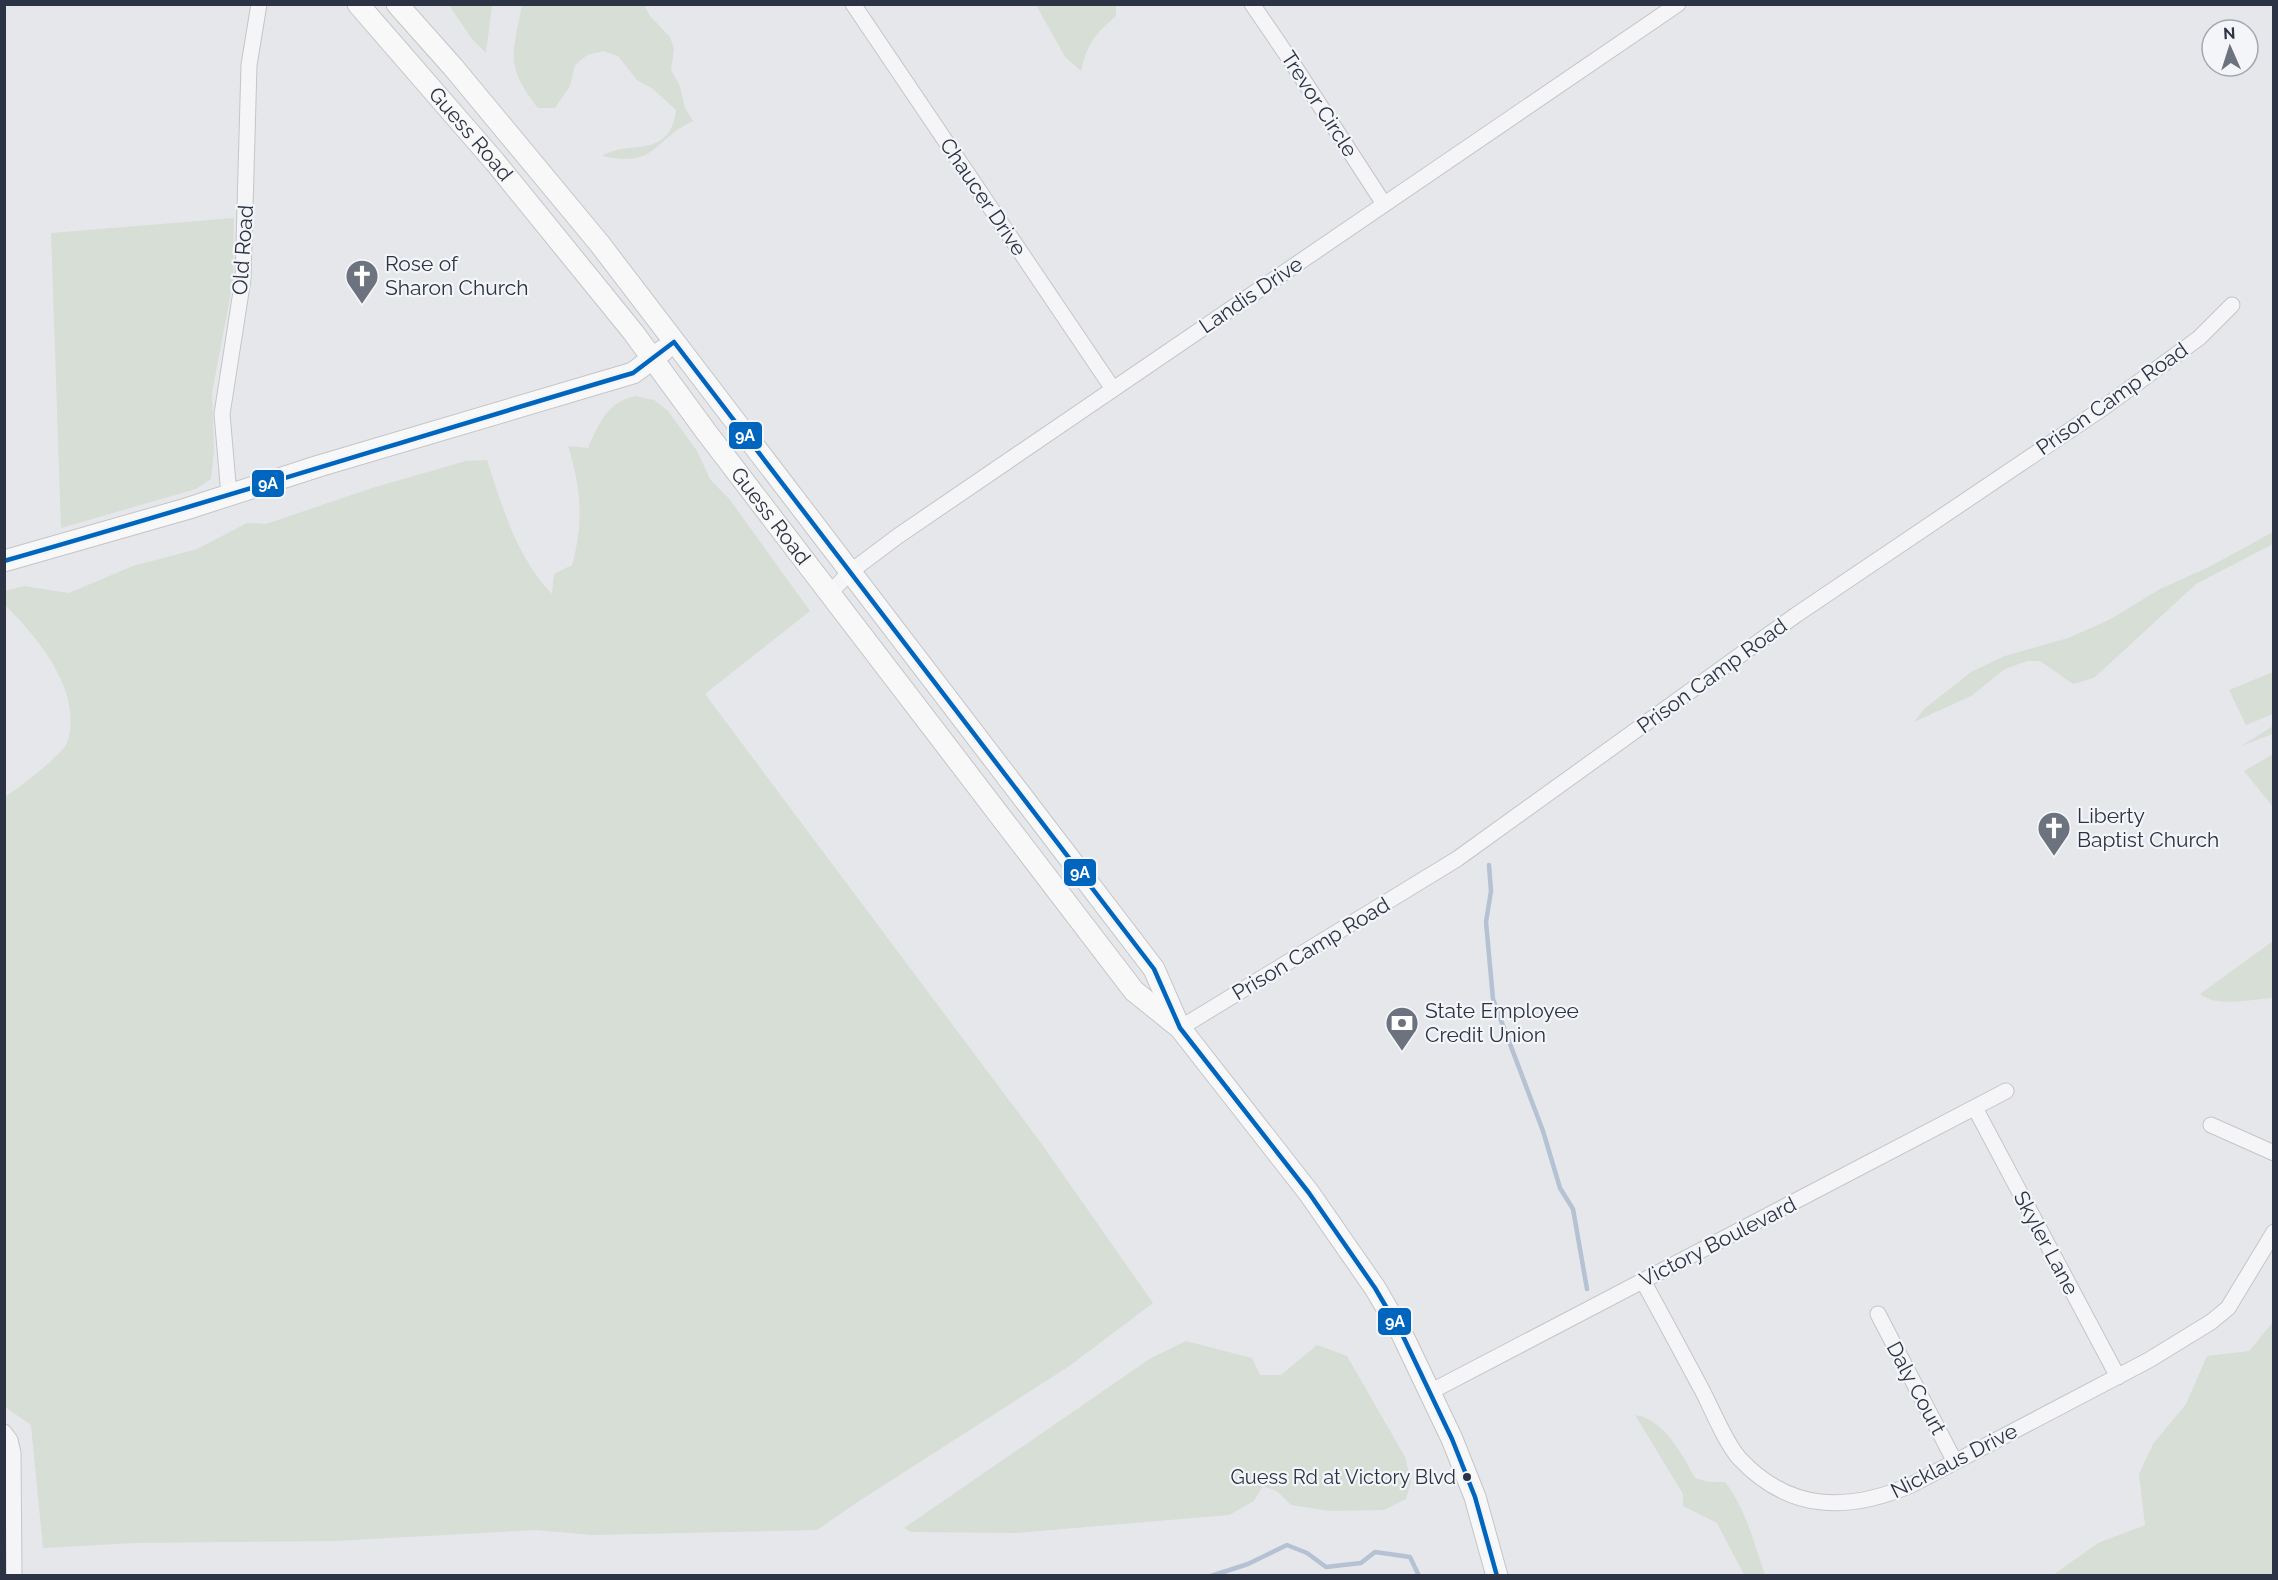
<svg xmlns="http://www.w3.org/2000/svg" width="2278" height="1580" font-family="Raleway,sans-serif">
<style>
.green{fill:#d6ded6}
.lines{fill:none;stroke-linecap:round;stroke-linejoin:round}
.stream{stroke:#b4c2d4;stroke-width:4.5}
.street-casing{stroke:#c4c5c8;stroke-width:17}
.secondary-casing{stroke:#c4c5c8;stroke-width:23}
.street{stroke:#f5f5f7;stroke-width:15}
.secondary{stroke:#f8f8f8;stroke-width:21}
.bus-1-casing{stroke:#f4f5f9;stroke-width:9}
.bus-1{stroke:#0065bd;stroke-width:4.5}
.bus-dot{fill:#2b3344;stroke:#f4f5f9;stroke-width:2}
.labels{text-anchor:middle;stroke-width:4.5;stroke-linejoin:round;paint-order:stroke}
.bus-label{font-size:20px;fill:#2b3344;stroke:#f4f5f9;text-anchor:end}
.street-label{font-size:21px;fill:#2b3344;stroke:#f4f5f9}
.poi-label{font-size:21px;fill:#2b3344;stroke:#f4f5f9;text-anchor:start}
.line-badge{stroke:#f4f5f9;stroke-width:2}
.badge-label{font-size:16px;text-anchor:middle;font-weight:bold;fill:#fff}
</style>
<rect width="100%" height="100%" fill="#e6e7ea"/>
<path class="green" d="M 449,5 L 492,5 L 486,53 L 472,39 Z
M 522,5 L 644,5 L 650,16 L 670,37 L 674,49 L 671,70 L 680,86 L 685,108 L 693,121 C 652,140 658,168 602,156 C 628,139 670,161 676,110 L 653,89 L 637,80 L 618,56 L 603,51 L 587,55 L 575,65 L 570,86 L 555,108 L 538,108 C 504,65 513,54 522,5 Z
M 1036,5 L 1116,5 L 1116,16 C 1095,34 1087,44 1081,71 L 1065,57 Z
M 234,218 L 233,282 L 212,393 L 214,452 L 211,479 L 196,489 L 61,528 L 51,233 Z
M 636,396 L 654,400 L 668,411 L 697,451 L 710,479 L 730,500 L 810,611 L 705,694 L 1041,1143 L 1153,1303 L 1068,1367 L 856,1503 L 817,1530 L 592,1535 L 536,1530 L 335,1541 L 136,1543 L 43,1548 L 31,1425 L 5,1407 L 4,797 C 16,791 64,753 67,743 C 84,692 38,638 5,605 L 5,591 L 24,586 L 69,593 L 133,566 L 197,549 L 247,523 L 266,524 L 372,488 L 466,461 L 487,460 C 503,509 516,556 552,594 L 554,574 L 572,565 C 584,524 581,486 568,446 L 588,448 C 599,423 608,401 636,396 Z
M 2273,532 L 2273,544 L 2196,584 L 2094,678 L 2073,684 L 2040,661 L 2027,661 L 2005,669 L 1971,696 L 1914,722 L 1924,709 L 1971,672 L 2005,656 L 2068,638 L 2109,620 L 2160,589 L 2209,567 Z
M 2273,672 L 2273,714 L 2246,725 L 2229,690 Z
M 2273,726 L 2273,734 L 2241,746 Z
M 2273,754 L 2273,807 L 2244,771 Z
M 2273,941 L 2273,998 C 2252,999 2217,1008 2200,994 Z
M 2273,1322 L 2273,1575 L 2053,1575 L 2098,1543 L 2145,1525 L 2139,1474 L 2153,1444 L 2186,1404 L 2207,1356 L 2249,1351 Z
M 1186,1341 L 1252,1358 L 1260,1375 L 1281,1375 L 1317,1345 L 1347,1356 L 1405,1457 L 1411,1482 L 1406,1499 L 1384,1510 L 1330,1511 L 1291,1505 L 1278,1492 L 1263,1486 L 1254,1501 L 1229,1515 L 1015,1533 L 911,1532 L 904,1528 L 1151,1358 Z
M 1635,1415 C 1664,1419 1682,1454 1695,1478 L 1709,1482 L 1725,1482 C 1746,1509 1754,1543 1765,1575 L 1744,1575 L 1717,1523 L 1683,1506 L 1683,1494 Z"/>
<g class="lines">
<path class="stream" d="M 1489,865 L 1491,891 L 1486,922 L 1493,999 L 1543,1131 L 1560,1188 L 1573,1209 L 1587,1289
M 1211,1576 L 1248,1564 L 1287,1545 L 1307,1553 L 1326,1567 L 1361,1563 L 1375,1552 L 1410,1557 L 1419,1576"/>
<g class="street-casing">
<path id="street" d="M 853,4 L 1113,389
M 1252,4 L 1293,64 L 1384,204
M 229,495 L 222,414 L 243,279 L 249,65 L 259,4
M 830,593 L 850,572 L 898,536 L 1678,4
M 1180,1028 L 1457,859 L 1796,615 L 2103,408 L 2199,338 L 2232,305
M 1975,1108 L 2118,1377
M 2211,1125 L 2274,1153
M 1643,1281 C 1663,1317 1682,1353 1702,1390 C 1712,1409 1725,1442 1739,1458 C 1789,1512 1848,1512 1911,1485 L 2149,1360 L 2211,1322 L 2228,1308 L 2274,1232
M 1878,1314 L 1955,1462
M 1430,1392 L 2006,1091
M 4,1432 L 10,1440 L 13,1453 L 14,1576"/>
</g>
<g class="secondary-casing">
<g id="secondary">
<path id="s1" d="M 358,4 L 495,162 L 633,332 L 707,433 L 1134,991 L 1180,1028 L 1309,1193 L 1375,1288 L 1402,1334 L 1452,1439 L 1475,1497 L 1497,1576"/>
<path d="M 397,4 L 453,67 L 599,243 L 1154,969 L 1178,1024"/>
<path d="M 4,561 L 186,509 L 319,466 L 633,373 L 664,350"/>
</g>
</g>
<use href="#street" class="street"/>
<use href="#secondary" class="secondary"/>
<g class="bus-1-casing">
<path id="bus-1" d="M 4,561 C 215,501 423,435 633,373 L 674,342 L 1154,969 L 1180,1028 L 1309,1193 L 1375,1288 L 1402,1334 L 1452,1439 L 1475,1497 L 1497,1576"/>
</g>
<use href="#bus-1" class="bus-1"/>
</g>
<defs>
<g id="church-pin" transform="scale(1.725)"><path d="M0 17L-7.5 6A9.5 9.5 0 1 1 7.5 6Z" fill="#6c727e" stroke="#f4f5f9"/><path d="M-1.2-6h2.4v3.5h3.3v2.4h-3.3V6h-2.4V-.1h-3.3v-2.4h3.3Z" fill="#fff"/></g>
<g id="bank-pin" transform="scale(1.725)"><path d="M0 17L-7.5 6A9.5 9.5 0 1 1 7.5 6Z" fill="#6c727e" stroke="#f4f5f9"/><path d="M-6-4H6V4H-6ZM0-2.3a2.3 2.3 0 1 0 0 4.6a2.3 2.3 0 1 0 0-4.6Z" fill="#fff"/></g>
</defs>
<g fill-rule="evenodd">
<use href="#church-pin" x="362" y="276"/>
<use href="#church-pin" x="2054" y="828"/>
<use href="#bank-pin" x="1402" y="1023"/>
</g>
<circle class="bus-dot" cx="1467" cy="1477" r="5"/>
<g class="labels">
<g class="bus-label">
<text x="1456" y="1484">Guess Rd at Victory Blvd</text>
</g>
<g class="street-label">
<text transform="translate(1319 104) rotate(57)" y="7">Trevor Circle</text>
<text dy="7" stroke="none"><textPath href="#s1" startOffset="172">Guess Road</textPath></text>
<text transform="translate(983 197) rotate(56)" y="7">Chaucer Drive</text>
<text transform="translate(243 250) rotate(-86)" y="7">Old Road</text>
<text transform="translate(1251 295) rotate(-34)" y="7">Landis Drive</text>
<text transform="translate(2112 399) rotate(-35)" y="7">Prison Camp Road</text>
<text dy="7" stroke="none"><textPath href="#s1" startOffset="658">Guess Road</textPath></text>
<text transform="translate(1712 676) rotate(-36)" y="7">Prison Camp Road</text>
<text transform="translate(1311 949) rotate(-31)" y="7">Prison Camp Road</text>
<text transform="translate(1718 1242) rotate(-27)" y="7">Victory Boulevard</text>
<text transform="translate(2046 1243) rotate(62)" y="7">Skyler Lane</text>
<text transform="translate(1916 1388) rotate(62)" y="7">Daly Court</text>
<text transform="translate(1954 1461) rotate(-27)" y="7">Nicklaus Drive</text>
</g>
<g class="poi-label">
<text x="385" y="271">Rose of<tspan x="385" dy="24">Sharon Church</tspan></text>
<text x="2077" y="823">Liberty<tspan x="2077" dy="24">Baptist Church</tspan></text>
<text x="1425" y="1018">State Employee<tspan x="1425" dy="24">Credit Union</tspan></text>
</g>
</g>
<g class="line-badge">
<rect x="728" y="421" width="35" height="29" rx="6" fill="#0065bd"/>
<rect x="251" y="469" width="34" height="29" rx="6" fill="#0065bd"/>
<rect x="1063" y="858" width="34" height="29" rx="6" fill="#0065bd"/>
<rect x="1377" y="1307" width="35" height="29" rx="6" fill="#0065bd"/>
</g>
<g class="badge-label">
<text x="745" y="441">9A</text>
<text x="268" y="489">9A</text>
<text x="1080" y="878">9A</text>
<text x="1395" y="1327">9A</text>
</g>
<rect width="2278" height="1580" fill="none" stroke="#2b3344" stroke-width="12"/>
<g transform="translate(2230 48) rotate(357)"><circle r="28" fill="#f4f5f9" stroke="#a4a7b1" stroke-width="1.5"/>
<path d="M0-4.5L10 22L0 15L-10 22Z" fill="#6c727e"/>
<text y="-9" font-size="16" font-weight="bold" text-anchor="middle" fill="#2b3344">N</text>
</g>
</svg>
